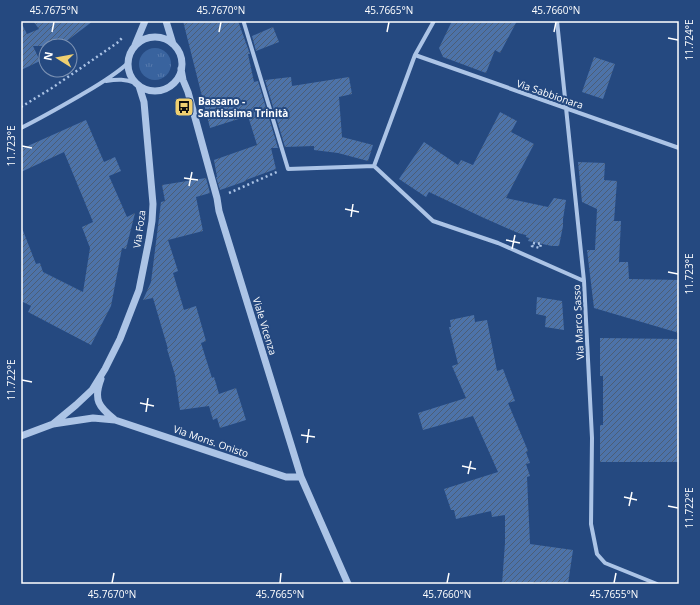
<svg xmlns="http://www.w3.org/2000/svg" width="700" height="605" font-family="'Open Sans',sans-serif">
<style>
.grass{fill:url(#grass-tufts)}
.building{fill:url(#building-hatch)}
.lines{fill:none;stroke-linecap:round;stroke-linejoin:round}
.path{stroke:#acc4e6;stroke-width:2.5;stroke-dasharray:2 3;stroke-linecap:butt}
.minor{stroke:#acc4e6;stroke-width:4}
.tertiary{stroke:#acc4e6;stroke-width:7}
.ticks{fill:none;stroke:#fff;stroke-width:1.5}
.labels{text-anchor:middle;stroke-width:4;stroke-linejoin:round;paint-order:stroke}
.street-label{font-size:10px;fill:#fff;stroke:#254980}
.poi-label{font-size:10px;font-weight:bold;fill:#fff;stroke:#254980;text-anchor:start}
.neatline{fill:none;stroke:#fff;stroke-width:1.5}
.ticks-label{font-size:10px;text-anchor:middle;fill:#fff}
</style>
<defs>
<pattern id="grass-tufts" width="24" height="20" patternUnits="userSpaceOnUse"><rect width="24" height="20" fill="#39639e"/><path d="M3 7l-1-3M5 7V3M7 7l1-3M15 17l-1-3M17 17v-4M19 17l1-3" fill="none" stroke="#577aad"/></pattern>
<pattern id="building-hatch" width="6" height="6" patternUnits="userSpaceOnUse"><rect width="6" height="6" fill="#4d73a9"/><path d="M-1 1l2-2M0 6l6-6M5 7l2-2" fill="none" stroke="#4c5e76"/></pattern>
</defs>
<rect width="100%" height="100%" fill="#254980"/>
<path class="grass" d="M139 64a16 16 0 1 1 32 0a16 16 0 1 1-32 0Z"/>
<path class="building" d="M 33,21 L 93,21 L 60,46 L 33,46 L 40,61 L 21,70 L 21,22 L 27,34 L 39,29 Z
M 183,21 L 238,21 L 250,54 L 248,54 L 254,82 L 258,81 L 278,148 L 271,148 L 276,169 L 246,180 L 246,181 L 220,190 L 216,177 L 217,177 L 214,160 L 257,145 L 248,116 L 210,128 Z
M 452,21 L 517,21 L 500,53 L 495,50 L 486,73 L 443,57 L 439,48 Z
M 273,27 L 279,42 L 256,51 L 252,36 Z
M 594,57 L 615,64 L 603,99 L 582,92 Z
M 291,77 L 292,86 L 349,77 L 352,94 L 339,97 L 342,137 L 373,145 L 368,161 L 338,153 L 314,150 L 314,146 L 285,147 L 265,80 Z
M 500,112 L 517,121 L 511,132 L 534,144 L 506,198 L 548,207 L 554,198 L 566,200 L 563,219 L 563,226 L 559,246 L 552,246 L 528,241 L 529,238 L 526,237 L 526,235 L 518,233 L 484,218 L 429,192 L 426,197 L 399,179 L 424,142 L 458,165 L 461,160 L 473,165 Z
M 86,120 L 104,162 L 115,157 L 121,171 L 109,176 L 127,217 L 135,213 L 126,249 L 122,248 L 111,306 L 91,345 L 28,312 L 31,306 L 21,301 L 21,229 L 22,228 L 36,264 L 40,263 L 43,272 L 83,292 L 90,248 L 82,227 L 93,222 L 64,152 L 21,172 L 21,149 Z
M 578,162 L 605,163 L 604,180 L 617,181 L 614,221 L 621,221 L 619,262 L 628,262 L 629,279 L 679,280 L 679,333 L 594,308 L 587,250 L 595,250 L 597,209 L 582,202 Z
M 206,178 L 210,193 L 196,197 L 203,231 L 168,240 L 178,271 L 173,273 L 184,310 L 196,306 L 206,341 L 201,343 L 212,378 L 214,377 L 219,394 L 236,388 L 246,420 L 220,428 L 217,418 L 213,420 L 209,406 L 180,410 L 175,375 L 167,349 L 168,349 L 153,298 L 143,300 L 151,282 L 161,202 L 165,201 L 162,185 Z
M 537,297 L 562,301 L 564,330 L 545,327 L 546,316 L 536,314 Z
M 474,315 L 475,322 L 487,320 L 497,371 L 503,369 L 515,401 L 508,403 L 528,451 L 526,452 L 530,463 L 526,464 L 530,476 L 527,477 L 530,544 L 573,550 L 568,584 L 550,584 L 534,582 L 533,584 L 502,584 L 505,543 L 505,515 L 492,517 L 491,511 L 456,519 L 454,510 L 451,510 L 444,489 L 498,472 L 473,416 L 423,430 L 418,413 L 466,398 L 452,366 L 458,364 L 449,327 L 451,327 L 450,320 Z
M 600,338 L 679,339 L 679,462 L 600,462 L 600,425 L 603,425 L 603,376 L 600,376 Z"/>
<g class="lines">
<path class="path" d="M 21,107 L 52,88 L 117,43 L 122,38
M 229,193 L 277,172
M 533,243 L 537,244 L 541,243 L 540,248 L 532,246 Z"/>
<path class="minor" d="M 434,21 L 415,55 L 374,166 L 433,221 L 498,243 L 584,281
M 557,21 L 584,281 L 592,438 L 591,524 L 597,554 L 605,563 L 657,584
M 244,23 L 288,169 L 374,166
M 415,55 L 679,148
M 106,81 C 118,79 125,79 136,83
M 21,128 C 41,118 62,106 81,95 C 98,85 114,76 128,63"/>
<path class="tertiary" d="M 166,21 L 173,44
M128 64a27 27 0 1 1 54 0a27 27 0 1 1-54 0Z
M 135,45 L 145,21
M 181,69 L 183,80 L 188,92 L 217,198 L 219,211 L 301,477 L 348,584
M 101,379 C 93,400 99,407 114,419
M 53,424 L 76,405 L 92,390 L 105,369 L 120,339 L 139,290 L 149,240 L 152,221 L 153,204 L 144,102 L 139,86
M 21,436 L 53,424 L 93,418 L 115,420 L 286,477 L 301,477"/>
</g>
<path class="ticks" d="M 52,32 L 54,22M 219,32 L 221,22M 387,32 L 389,22M 554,32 L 556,22M 668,38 L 678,40M 22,146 L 32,148M 184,178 L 198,180M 189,186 L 192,172M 345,209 L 359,212M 351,217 L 353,204M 506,240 L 520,243M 512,249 L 515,235M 668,272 L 678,274M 22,380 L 32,382M 140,403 L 154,406M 146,412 L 148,398M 301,435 L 315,437M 307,443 L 309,429M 462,466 L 476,469M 468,474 L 471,461M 624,497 L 637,500M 629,506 L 632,492M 668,506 L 678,508M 112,583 L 114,573M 280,583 L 281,573M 447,583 L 449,573M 614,583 L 616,573"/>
<defs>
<g id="bus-square" transform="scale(1)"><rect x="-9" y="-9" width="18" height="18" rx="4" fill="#f0d070" stroke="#254980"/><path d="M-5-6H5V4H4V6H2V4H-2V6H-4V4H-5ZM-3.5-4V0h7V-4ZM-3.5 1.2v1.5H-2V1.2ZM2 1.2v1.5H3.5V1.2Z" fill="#111"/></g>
</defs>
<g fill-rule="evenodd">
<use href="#bus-square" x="184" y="107"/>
</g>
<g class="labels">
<g class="street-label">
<text transform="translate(550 94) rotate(19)" y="4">Via Sabbionara</text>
<text transform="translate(139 229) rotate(-82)" y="4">Via Foza</text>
<text transform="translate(578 322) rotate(-93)" y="4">Via Marco Sasso</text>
<text transform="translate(265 326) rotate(73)" y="4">Viale Vicenza</text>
<text transform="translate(211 441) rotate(19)" y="4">Via Mons. Onisto</text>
</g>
<g class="poi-label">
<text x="198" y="105">Bassano -<tspan x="198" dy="12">Santissima Trinità</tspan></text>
</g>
</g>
<rect width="700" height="605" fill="none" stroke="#254980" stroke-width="44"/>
<g transform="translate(58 58) rotate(281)"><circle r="19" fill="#254980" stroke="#7c92b3"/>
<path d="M0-3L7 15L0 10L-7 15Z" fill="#f0d070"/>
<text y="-6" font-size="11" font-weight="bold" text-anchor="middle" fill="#ffffff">N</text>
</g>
<rect x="22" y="22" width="656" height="561" class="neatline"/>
<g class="ticks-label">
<text x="54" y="14">45.7675°N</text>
<text x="221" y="14">45.7670°N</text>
<text x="389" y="14">45.7665°N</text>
<text x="556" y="14">45.7660°N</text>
<text transform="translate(689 40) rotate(-90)" y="4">11.724°E</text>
<text transform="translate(11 146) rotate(-90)" y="4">11.723°E</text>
<text transform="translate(689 274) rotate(-90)" y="4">11.723°E</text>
<text transform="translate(11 380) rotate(-90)" y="4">11.722°E</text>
<text transform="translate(689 508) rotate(-90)" y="4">11.722°E</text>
<text x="112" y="598">45.7670°N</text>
<text x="280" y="598">45.7665°N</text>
<text x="447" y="598">45.7660°N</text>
<text x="614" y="598">45.7655°N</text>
</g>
</svg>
